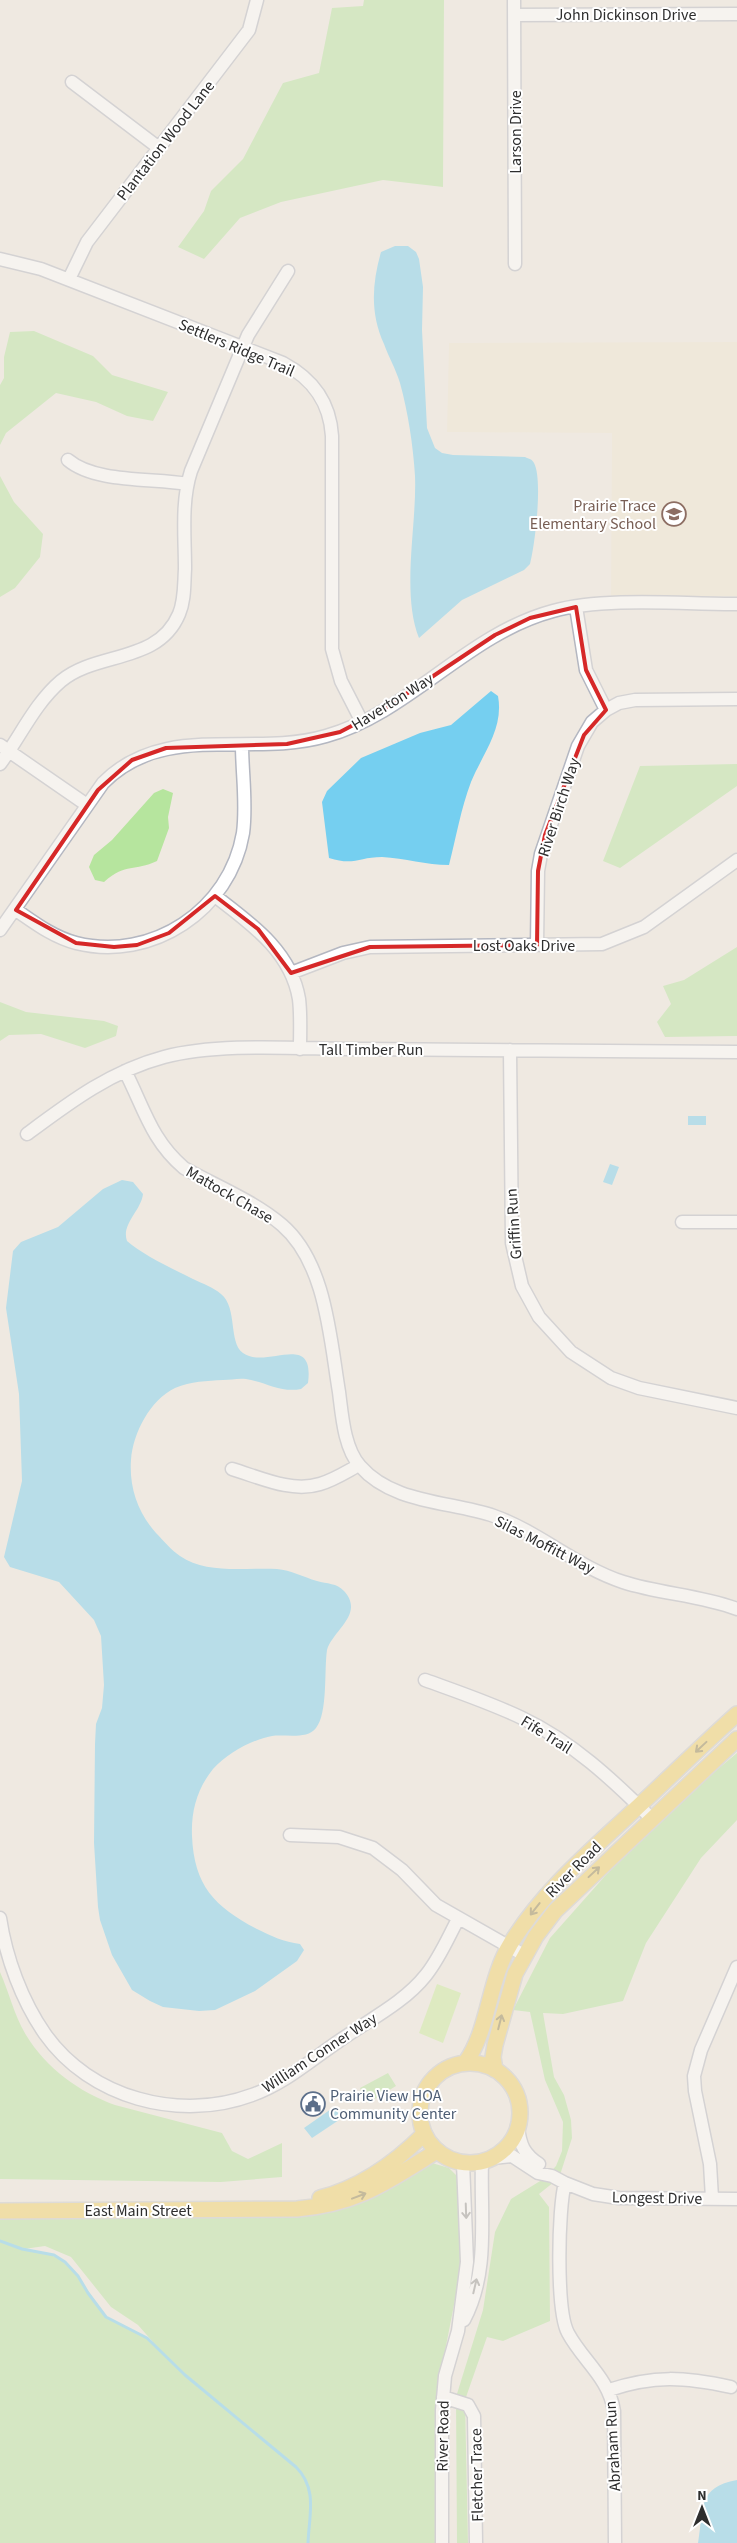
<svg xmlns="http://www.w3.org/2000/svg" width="737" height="2543" font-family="'Source Sans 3',sans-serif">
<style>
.education{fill:#f0e6d1}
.green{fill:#b6e59e;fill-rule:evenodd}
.pitch{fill:#c9ec9a}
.water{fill:#75cff0}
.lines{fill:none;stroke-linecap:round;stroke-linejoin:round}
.stream{stroke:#75cff0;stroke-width:3}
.minor-casing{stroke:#b4b7c1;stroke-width:15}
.major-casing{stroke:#c9c9c9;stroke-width:18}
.minor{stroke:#fff;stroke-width:12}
.major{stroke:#f2d163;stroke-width:15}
.oneway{stroke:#908048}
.oneway2{stroke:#969696}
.marked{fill:none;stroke:#d62828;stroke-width:4;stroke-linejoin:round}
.labels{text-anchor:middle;stroke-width:4;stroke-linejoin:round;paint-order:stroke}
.street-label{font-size:16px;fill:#2e2e2e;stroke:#fff}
.education-label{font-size:16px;fill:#785e54;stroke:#fff;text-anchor:end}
.service-label{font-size:16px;fill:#4e5e75;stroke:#fff;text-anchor:start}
</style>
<rect width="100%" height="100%" fill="#efe9e1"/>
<path class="education" d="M 737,342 L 737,596 L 611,596 L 612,433 L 447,432 L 449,343 Z"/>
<path class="green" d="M 364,0 L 444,0 L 443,187 L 383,180 L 281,202 L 240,218 L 204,259 L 178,247 L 204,211 L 211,191 L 243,159 L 283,83 L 319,73 L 332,8 L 363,6 Z
M 34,331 L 93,356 L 112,375 L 168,392 L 153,421 L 127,416 L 96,402 L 56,393 L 6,433 L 0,445 L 0,385 L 4,378 L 4,357 L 10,332 Z
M 0,476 L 14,502 L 43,534 L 40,557 L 15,588 L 0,597 Z
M 737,764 L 737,786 L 620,868 L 603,861 L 640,766 Z
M 163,789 L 173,793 L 168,817 L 169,828 L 157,861 C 134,872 127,862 104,882 L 95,880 L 89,867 L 94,855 L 112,840 L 154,793 Z
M 737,947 L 737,1036 L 665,1037 L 657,1022 L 671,1004 L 663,986 L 684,980 Z
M 0,1002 L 26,1012 L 104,1021 L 118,1026 L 116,1036 L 85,1048 L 41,1034 L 9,1035 L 0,1041 Z
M 737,1753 L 737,1820 L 701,1858 L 646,1943 L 623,2001 L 563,2014 L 543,2013 L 554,2077 L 564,2095 L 571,2120 L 572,2138 L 559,2178 L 539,2194 L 549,2207 L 550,2321 L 503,2341 L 487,2337 L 465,2400 L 468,2543 L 457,2543 L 456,2397 L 483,2310 L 495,2232 L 511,2199 L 545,2178 L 556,2166 L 562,2151 L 563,2122 L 545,2080 L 530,2012 L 513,2010 L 550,1938 L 605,1876 L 694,1789 Z
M 0,1972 C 9,1992 14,2015 26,2035 C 46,2068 79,2092 115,2105 L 222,2133 L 232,2151 L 248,2159 L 282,2143 L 282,2177 L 221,2182 L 0,2179 Z
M 388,2073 L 396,2086 L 368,2103 L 360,2088 Z
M 432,2163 L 449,2168 L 459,2178 L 461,2269 L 437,2392 L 435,2543 L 0,2543 L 0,2216 L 291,2213 ZM 45,2246 L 71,2257 L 111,2307 L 138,2325 L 153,2342 L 106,2317 L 78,2276 L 60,2259 L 46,2253 L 24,2249 Z"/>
<path class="pitch" d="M 437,1984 L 461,1993 L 443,2043 L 419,2033 Z"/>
<path class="water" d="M 395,246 L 408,246 L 416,252 L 419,259 L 423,287 L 422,330 L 427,428 L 435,448 L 442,453 L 453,455 L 525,457 C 529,459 532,459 534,463 C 543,479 535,545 530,564 L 524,570 L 462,600 L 419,638 C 401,593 417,525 415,476 C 413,445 408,412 400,383 C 395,367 389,358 384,344 C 370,313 372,284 381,252 Z
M 491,691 L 498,696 C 504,729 483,753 471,782 C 461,808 456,838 449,865 C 426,865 405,858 382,857 C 359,857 354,866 329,858 L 322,802 L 327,791 L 361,758 L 420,733 L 451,725 Z
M 688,1116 L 706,1116 L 706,1125 L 688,1125 Z
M 610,1164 L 619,1167 L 612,1185 L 603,1182 Z
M 122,1180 L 133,1182 L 143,1194 C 141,1211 121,1224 127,1241 C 141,1254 175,1270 193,1279 C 203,1284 213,1287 221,1294 C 238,1308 228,1342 243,1353 C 266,1370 315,1330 308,1383 L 301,1389 C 281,1393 266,1382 246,1379 C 238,1378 231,1380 223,1380 C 207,1381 191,1381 175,1388 C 150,1400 133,1433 131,1460 C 129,1487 138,1513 156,1533 C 164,1541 171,1550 180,1556 C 207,1575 247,1567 277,1569 C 291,1570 303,1577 317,1581 C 327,1584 337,1583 344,1591 C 365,1614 333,1630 327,1650 C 324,1670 328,1713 316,1728 C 307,1740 285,1734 272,1736 C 251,1740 228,1753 213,1769 C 197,1789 191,1811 192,1836 C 194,1886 215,1907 257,1929 C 271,1936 284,1942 300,1944 L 304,1950 L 297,1961 L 255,1991 L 215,2010 L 199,2011 L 163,2007 L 150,2001 L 132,1990 L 112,1955 L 100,1920 L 98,1907 L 94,1843 L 95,1744 L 96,1724 L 102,1708 L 104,1685 L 101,1636 L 94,1620 L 59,1582 L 10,1567 L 4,1557 L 22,1481 L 19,1394 L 6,1308 L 13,1251 L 21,1242 L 58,1227 L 103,1189 Z
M 334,2107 L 342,2118 L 312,2138 L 304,2128 Z
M 737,2480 L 737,2543 L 698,2543 C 704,2509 697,2487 737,2480 Z"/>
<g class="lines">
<path class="stream" d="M 0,2241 L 22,2249 L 54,2255 L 65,2262 L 78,2276 L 88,2293 L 106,2317 L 147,2338 L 185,2375 L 296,2467 C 318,2489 309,2515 308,2543"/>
<g class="minor-casing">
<path id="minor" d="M 514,0 L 515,264
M 514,15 L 737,14
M 72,82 L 159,148
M 0,259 L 41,269 L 283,363 C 313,379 330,402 332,436 L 332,649 L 341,681 L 362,722
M 69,279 L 87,242 L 249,30 L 257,0
M 68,460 C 95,483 153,478 187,484
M 576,607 L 586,670 L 606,710
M 0,745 L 87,805
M 0,764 C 20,737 35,703 61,681 C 97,651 158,664 179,614 C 185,600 184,584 185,569 C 185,536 181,502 191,471 L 248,335 L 288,271
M 215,896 C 250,923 291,951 299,999 C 301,1015 300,1033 300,1049
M 16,910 C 35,923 53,937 76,943 C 152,962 230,910 243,833 C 247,804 242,773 242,745
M 0,930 L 103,783 C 164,721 251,758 326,736 C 409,713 467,634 553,611 C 605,597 682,604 737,604
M 537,945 L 538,871 L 541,854 L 578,746 L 592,722 L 606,710 L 619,703 L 635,700 L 737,699
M 291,973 L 343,953 L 370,947 L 602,944 L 644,927 L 737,860
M 510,1050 L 512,1243 L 522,1286 L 539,1317 L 571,1352 L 611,1378 L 639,1388 L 737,1408
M 125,1071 C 144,1108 151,1140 184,1168 C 216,1186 254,1201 282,1225 C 326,1263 330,1338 339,1392 C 342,1415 344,1448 360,1466 C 393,1504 450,1501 494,1516 C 539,1532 577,1567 623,1582 C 660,1594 700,1595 737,1609
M 27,1134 C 70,1102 111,1071 164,1057 C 221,1042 300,1049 360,1049 C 485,1050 611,1051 737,1052
M 682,1222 L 737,1222
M 232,1469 C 259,1477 291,1493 320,1484 C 334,1480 346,1472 359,1465
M 425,1680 C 458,1692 491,1703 522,1718 C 571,1741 613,1780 651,1818
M 290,1835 L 339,1837 L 373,1848 L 402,1870 L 436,1905 L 524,1955
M 0,1918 C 6,1958 22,2001 45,2034 C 90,2098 179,2122 252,2095 C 284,2084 311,2060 339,2041 C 367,2021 404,2003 426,1975 C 439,1959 448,1938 458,1919
M 518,2127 C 520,2145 524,2154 539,2164
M 492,2158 L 512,2156 L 538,2173 L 552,2176 L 565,2183 L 593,2194 L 619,2198 L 737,2199
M 565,2183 C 558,2208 556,2311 568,2333 C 583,2361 609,2378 614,2411 L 615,2543
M 712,2198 L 710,2164 L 695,2091 L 694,2076 L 701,2050 L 737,1967
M 464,2320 C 490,2271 480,2215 482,2162
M 609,2390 C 654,2375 684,2377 731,2387
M 443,2397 L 468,2405 L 474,2416 L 476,2543
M 442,2543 L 442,2410 L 445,2376 L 458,2331 L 467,2262 L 463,2163"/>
</g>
<g class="major-casing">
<path id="major" d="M420 2113a50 50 0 1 1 100 0a50 50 0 1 1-100 0Z
M 465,2063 C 489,2031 488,1980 511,1943 C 542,1893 586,1855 629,1815 C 665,1782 700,1747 737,1714
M 495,2070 L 493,2057 L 495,2045 L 515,1974 L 536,1936 L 555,1911 L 737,1739
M 320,2198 C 359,2188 395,2163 424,2134
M 0,2211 L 297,2209 C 358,2204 387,2182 437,2151"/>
</g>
<use href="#minor" class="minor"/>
<use href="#major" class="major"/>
</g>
<defs><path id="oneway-shaft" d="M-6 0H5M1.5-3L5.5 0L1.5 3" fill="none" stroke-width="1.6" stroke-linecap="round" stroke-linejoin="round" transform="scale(1.25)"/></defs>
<g class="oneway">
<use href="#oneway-shaft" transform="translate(701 1747) rotate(137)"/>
<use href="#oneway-shaft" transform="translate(594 1872) rotate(-43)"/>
<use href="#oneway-shaft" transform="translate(535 1909) rotate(128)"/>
<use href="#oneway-shaft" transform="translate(500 2022) rotate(-76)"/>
<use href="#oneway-shaft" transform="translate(359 2196) rotate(-21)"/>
</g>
<g class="oneway2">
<use href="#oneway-shaft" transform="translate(466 2211) rotate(88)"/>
<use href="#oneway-shaft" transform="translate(475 2286) rotate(-77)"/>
</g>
<path d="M0 0H737V2543H0ZM 576,607 L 586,670 L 606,710 L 584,735 L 545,835 L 538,871 L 537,945 L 370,947 L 291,973 L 258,929 L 215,896 L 169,933 L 137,945 L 114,947 L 76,943 L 16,910 L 98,790 L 132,760 L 166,748 L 287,744 L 340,732 L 382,710 L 495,635 L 530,618 Z" fill="#efe9e1" fill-opacity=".55" fill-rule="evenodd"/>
<path class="marked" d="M 576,607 L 586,670 L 606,710 L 584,735 L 545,835 L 538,871 L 537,945 L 370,947 L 291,973 L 258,929 L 215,896 L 169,933 L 137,945 L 114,947 L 76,943 L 16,910 L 98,790 L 132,760 L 166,748 L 287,744 L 340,732 L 382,710 L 495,635 L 530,618 Z"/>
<defs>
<g id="school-ring" transform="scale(1.25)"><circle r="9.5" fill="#fff" stroke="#8d6e63" stroke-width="1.5"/><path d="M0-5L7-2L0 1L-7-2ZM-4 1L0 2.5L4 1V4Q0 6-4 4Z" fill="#8d6e63"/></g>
<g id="civic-ring" transform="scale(1.25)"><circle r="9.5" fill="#fff" stroke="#5c6f8a" stroke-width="1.5"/><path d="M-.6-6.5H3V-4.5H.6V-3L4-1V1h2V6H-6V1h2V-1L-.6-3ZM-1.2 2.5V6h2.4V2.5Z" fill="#5c6f8a"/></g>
</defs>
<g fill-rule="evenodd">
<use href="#school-ring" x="674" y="514"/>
<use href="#civic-ring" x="313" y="2104"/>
</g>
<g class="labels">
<g class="street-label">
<text x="626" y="20">John Dickinson Drive</text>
<text transform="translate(515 132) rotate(-90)" y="6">Larson Drive</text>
<text transform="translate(165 140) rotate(-52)" y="6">Plantation Wood Lane</text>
<text transform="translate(237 347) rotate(23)" y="6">Settlers Ridge Trail</text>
<text transform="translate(392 701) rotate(-32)" y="6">Haverton Way</text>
<text transform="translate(558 807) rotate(-72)" y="6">River Birch Way</text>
<text x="524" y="951">Lost Oaks Drive</text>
<text x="371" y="1055">Tall Timber Run</text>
<text transform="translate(230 1194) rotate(30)" y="6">Mattock Chase</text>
<text transform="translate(513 1224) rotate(-94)" y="6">Griffin Run</text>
<text transform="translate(545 1544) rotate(27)" y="6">Silas Moffitt Way</text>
<text transform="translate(547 1734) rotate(32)" y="6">Fife Trail</text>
<text transform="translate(573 1869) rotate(-45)" y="6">River Road</text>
<text transform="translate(319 2052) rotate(-33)" y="6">William Conner Way</text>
<text transform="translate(657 2197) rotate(1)" y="6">Longest Drive</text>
<text x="138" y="2216">East Main Street</text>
<text transform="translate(442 2436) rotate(-89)" y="6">River Road</text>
<text transform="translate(612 2446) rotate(-93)" y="6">Abraham Run</text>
<text transform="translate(476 2475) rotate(-91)" y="6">Fletcher Trace</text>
</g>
<g class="education-label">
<text x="656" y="511">Prairie Trace<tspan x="656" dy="18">Elementary School</tspan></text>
</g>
<g class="service-label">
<text x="330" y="2101">Prairie View HOA<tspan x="330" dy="18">Community Center</tspan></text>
</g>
</g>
<g transform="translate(702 2508)" stroke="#ffffff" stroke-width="4" paint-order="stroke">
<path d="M0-4L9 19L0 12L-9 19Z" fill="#2e2e2e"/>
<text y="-8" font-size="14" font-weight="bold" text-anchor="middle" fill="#2e2e2e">N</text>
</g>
</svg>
